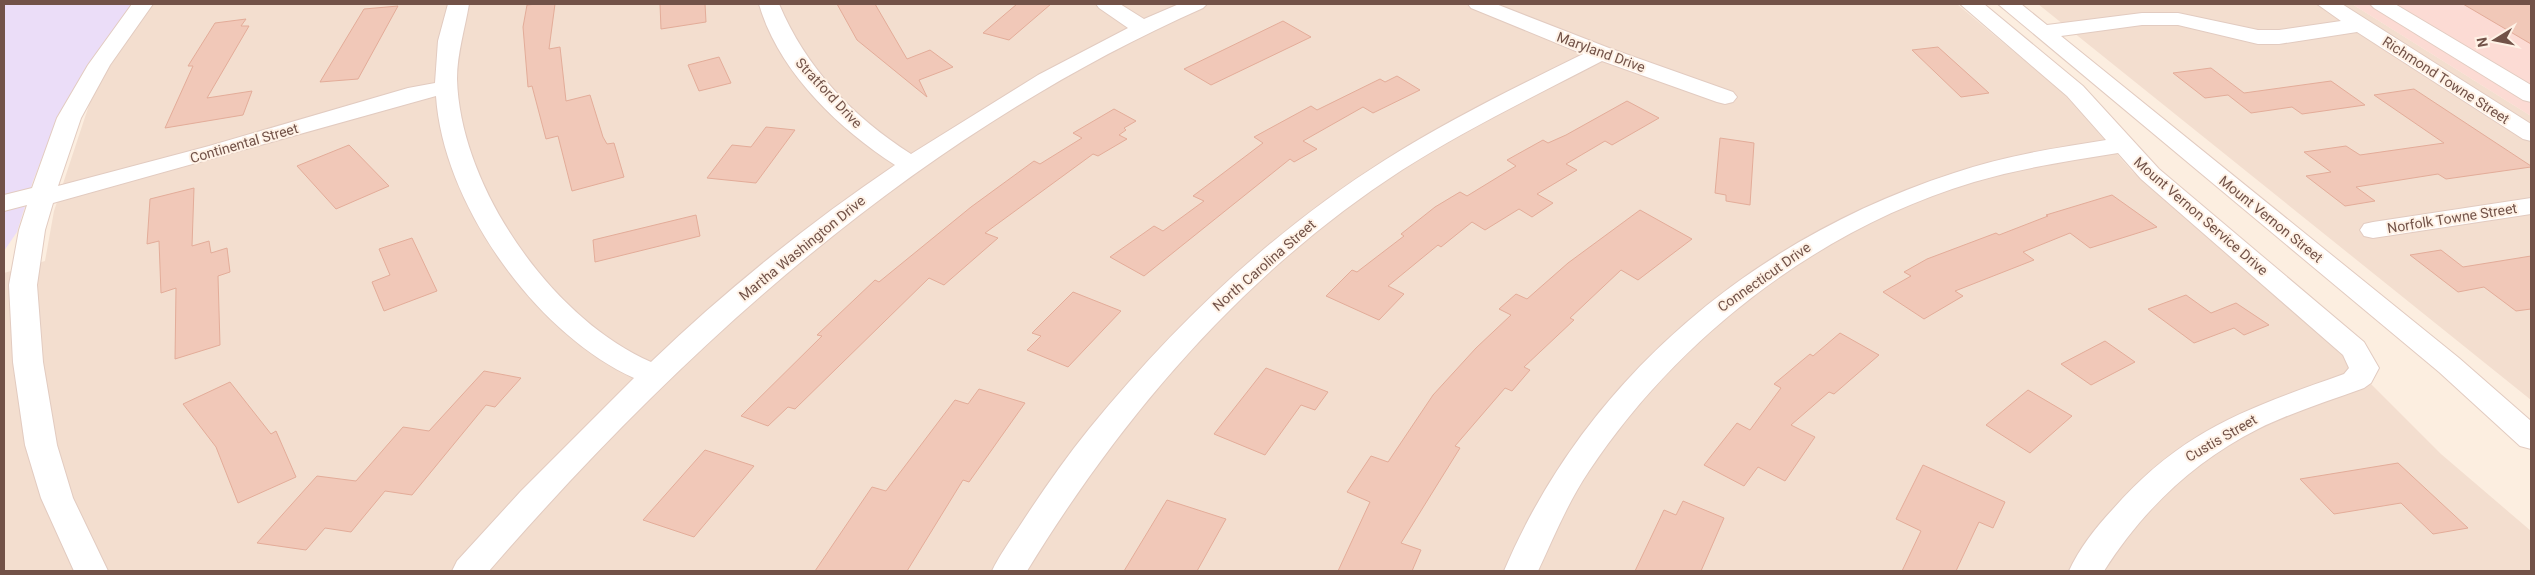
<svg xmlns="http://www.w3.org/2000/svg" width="2535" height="575" font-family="Roboto,sans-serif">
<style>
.residential{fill:#f3decf}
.commercial{fill:#fcdbd4}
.education{fill:#ebddf8}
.building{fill:#f1c8b8;stroke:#e3ac99}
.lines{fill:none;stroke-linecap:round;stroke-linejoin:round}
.minor-casing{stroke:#e2cbc0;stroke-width:2}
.minor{fill:#fff;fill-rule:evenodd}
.labels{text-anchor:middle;stroke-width:4;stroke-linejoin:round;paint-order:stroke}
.street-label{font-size:14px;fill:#725248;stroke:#fff2e6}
</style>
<rect width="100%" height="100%" fill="#fceee0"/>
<path class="residential" d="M 153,4 L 1957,4 L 2062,92 L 2132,171 L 2334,347 L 2441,454 L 2531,531 L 2531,571 L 4,571 L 4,273 L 45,261 L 54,211 L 91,99 L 113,59 Z
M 2038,4 L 2352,4 L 2531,116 L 2531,400 Z"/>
<path class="commercial" d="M 2352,4 L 2531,4 L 2531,116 Z"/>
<path class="education" d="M 4,4 L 133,4 L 100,48 L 58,117 L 33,181 L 17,232 L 4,251 Z"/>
<path class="building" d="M 537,4 L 555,4 L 549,49 L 560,47 L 566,101 L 590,95 L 603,137 L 607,144 L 614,143 L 624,177 L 572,191 L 558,136 L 546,139 L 532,86 L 528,87 L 523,27 L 527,5 Z
M 660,4 L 705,4 L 706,22 L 661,29 Z
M 837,4 L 875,4 L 907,59 L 930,50 L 953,67 L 919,80 L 927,97 L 857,40 Z
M 1017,4 L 1051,4 L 1009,40 L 983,33 Z
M 2463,4 L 2531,4 L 2531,44 Z
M 398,6 L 358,79 L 320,82 L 364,9 Z
M 246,19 L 241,26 L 249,26 L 207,98 L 252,91 L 243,115 L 165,128 L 193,66 L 188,66 L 215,23 Z
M 1283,21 L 1311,37 L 1211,85 L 1184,69 Z
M 1938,47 L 1989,93 L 1961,97 L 1912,50 Z
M 719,57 L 731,83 L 699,91 L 688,65 Z
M 2211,68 L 2244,93 L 2331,81 L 2365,105 L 2302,114 L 2292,107 L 2251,113 L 2228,95 L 2205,98 L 2173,73 Z
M 1397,76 L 1420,90 L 1373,113 L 1363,107 L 1303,141 L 1317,149 L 1294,162 L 1290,159 L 1144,276 L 1110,257 L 1154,226 L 1163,231 L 1204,201 L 1193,196 L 1263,143 L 1254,137 L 1311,106 L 1317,110 L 1380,79 L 1385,82 Z
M 2414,89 L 2531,166 L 2531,167 L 2446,179 L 2438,174 L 2356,187 L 2375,201 L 2345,206 L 2306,176 L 2331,172 L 2304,152 L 2346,146 L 2360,155 L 2444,143 L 2374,95 Z
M 1627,101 L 1659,118 L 1612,145 L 1605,141 L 1566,164 L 1577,170 L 1537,194 L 1553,203 L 1532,217 L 1519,209 L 1485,230 L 1472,222 L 1441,247 L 1438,245 L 1388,286 L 1404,294 L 1379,320 L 1326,296 L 1352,270 L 1357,272 L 1404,236 L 1401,234 L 1435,207 L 1460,192 L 1467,196 L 1516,166 L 1507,160 L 1543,140 L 1548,143 L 1566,135 Z
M 1114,109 L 1136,121 L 1124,128 L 1126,130 L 1119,135 L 1127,139 L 1098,156 L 1093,154 L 985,233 L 998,238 L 944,285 L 929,278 L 795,409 L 788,407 L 768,426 L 741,416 L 822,336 L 817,335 L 875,280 L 879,282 L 971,207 L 1034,161 L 1040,164 L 1082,138 L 1073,133 Z
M 766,127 L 795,130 L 756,183 L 707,178 L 732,145 L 751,147 Z
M 1720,138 L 1754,143 L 1750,205 L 1726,201 L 1726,195 L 1715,193 Z
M 349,145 L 389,186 L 336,209 L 297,166 Z
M 194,188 L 192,246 L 209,241 L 211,253 L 227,248 L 230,272 L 218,276 L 220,345 L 175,359 L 176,288 L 161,293 L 159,241 L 147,244 L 150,199 Z
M 2112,195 L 2157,227 L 2090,248 L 2070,233 L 2023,252 L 2034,260 L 1955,291 L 1963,296 L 1924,319 L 1883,292 L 1911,276 L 1904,272 L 1927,259 L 1996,233 L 1999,235 L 2048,216 L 2046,215 Z
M 1640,210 L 1692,239 L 1638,280 L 1621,270 L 1570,318 L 1574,320 L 1524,367 L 1530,370 L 1512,391 L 1505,388 L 1455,446 L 1460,448 L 1401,543 L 1421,550 L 1412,571 L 1338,571 L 1370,502 L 1347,492 L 1371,456 L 1388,462 L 1433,395 L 1476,348 L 1511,315 L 1499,309 L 1516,294 L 1527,299 L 1568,263 Z
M 696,215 L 700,236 L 595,262 L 593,240 Z
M 412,238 L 437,291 L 384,311 L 372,282 L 390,275 L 379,249 Z
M 2441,250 L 2463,267 L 2531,256 L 2531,309 L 2516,311 L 2484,287 L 2458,292 L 2410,255 Z
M 1073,292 L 1121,311 L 1068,367 L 1027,350 L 1041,336 L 1032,333 Z
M 2186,295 L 2211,313 L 2236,303 L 2269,325 L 2244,335 L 2234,328 L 2194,343 L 2148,309 Z
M 1840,333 L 1879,355 L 1834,394 L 1829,392 L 1791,425 L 1815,437 L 1785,481 L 1758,467 L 1744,486 L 1704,465 L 1737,423 L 1750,430 L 1781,388 L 1774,384 L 1810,354 L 1813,356 Z
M 2105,341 L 2135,362 L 2091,385 L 2061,364 Z
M 1266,368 L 1328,392 L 1315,410 L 1301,405 L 1265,455 L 1214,434 Z
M 484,371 L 521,378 L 495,407 L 486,405 L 412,495 L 385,491 L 351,532 L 325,528 L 306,550 L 257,543 L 317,476 L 356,481 L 403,427 L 429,431 Z
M 230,382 L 271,434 L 276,431 L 296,477 L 238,503 L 216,447 L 183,404 Z
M 979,389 L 1025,403 L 969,482 L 963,480 L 907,571 L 815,571 L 872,487 L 886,491 L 955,400 L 968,404 Z
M 2028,390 L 2072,416 L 2030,453 L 1986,425 Z
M 705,450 L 754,466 L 694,537 L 643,520 Z
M 2398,463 L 2468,528 L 2433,534 L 2401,503 L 2334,514 L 2300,479 Z
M 1923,465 L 2005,502 L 1993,528 L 1979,522 L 1956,571 L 1902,571 L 1921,531 L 1896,519 Z
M 1167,500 L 1226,519 L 1197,571 L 1124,571 Z
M 1683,501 L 1724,518 L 1701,571 L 1635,571 L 1664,510 L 1676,515 Z"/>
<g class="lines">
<g class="minor-casing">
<path id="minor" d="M 132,4 L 153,4 L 110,65 L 81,118 L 58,186 L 209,146 L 408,88 L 435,83 L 438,41 L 448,4 L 469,4 C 465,29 457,53 457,79 C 460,187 552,319 651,362 C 726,290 809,223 895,165 C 838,128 778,71 759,4 L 779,4 C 806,68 853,117 911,154 L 1038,75 L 1128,28 L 1099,8 L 1096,4 L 1120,4 L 1144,19 L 1179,4 L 1207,4 L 1203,8 C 921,133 689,341 489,571 L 452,571 L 457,561 L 521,491 L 634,378 C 536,334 443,204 436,96 L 53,203 L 45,230 L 37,285 L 43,362 L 57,445 L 73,498 L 108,571 L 74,571 L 41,498 L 25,445 L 13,362 L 9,285 L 19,230 L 27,205 L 4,211 L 4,195 L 32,188 L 57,118 L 88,65 Z
M 1468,4 L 1496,4 L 1609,48 L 1733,92 L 1737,97 L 1733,102 L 1725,104 L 1717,102 L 1602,61 C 1535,96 1466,129 1402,170 C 1246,271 1123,414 1027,571 L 992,571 C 999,556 1010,541 1019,527 C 1041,493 1064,460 1089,429 C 1174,325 1271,232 1385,160 C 1448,120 1516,87 1583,54 L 1471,8 Z
M 1960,4 L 1984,4 L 2083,86 L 2159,169 L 2364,342 L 2379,368 L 2371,383 L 2364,388 C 2329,401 2292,412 2258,429 C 2194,461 2142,511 2104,571 L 2069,571 C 2079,549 2096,527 2113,509 C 2182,430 2248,408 2344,374 L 2349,368 L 2343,355 L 2141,179 L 2118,153 C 2069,161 2021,168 1974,182 C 1820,228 1678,337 1589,471 C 1568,502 1554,537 1538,571 L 1504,571 C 1586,377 1756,237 1954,173 C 2003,156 2055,148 2106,140 L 2067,96 Z
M 1998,4 L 2021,4 L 2047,25 L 2142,13 L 2178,13 L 2258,30 L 2279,30 L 2341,21 L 2317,4 L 2342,4 L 2531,124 L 2531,141 L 2523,139 L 2357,32 L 2279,44 L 2258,44 L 2178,25 L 2142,25 L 2061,36 L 2459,358 L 2531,421 L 2531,449 L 2520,446 L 2439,372 Z
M 2370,4 L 2395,4 L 2531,85 L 2531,102 L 2523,100 L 2374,8 Z
M 2531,198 L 2531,214 L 2373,238 L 2364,236 L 2360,230 L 2364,224 L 2373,222 Z"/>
</g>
<use href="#minor" class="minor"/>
</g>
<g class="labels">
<g class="street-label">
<text transform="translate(1601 52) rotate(20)" y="5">Maryland Drive</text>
<text transform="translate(2446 80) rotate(33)" y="5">Richmond Towne Street</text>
<text transform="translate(829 93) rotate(47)" y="5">Stratford Drive</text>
<text transform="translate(244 143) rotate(-16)" y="5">Continental Street</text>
<text transform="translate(2201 216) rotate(41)" y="5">Mount Vernon Service Drive</text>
<text transform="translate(2452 218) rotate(-9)" y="5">Norfolk Towne Street</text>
<text transform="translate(2271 219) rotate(39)" y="5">Mount Vernon Street</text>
<text transform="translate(802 248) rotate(-39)" y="5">Martha Washington Drive</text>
<text transform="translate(1264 265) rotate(-41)" y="5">North Carolina Street</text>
<text transform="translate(1764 277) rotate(-35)" y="5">Connecticut Drive</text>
<text transform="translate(2221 438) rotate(-30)" y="5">Custis Street</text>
</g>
</g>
<rect width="2535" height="575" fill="none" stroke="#725248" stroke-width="10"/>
<g transform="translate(2495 40) rotate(260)" stroke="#fff2e6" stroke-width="4" paint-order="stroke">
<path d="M0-4L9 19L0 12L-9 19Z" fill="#725248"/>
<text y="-8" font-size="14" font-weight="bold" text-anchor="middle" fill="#725248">N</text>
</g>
</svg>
